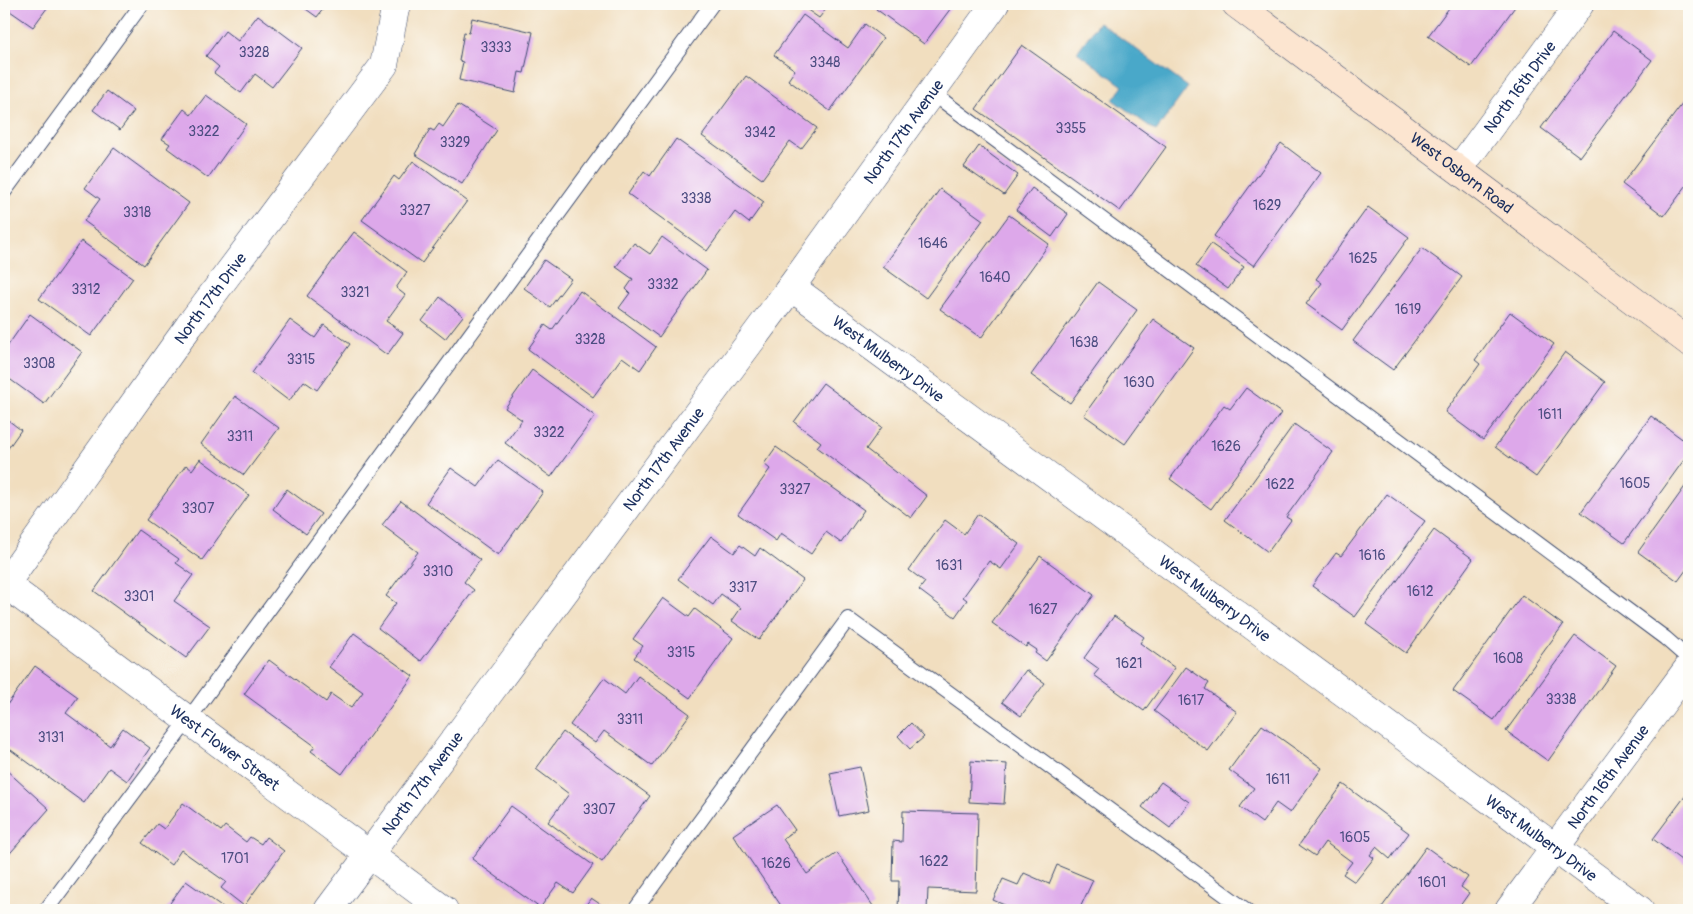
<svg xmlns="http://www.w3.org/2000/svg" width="1693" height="914" font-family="Pangolin,sans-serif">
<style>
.water{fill:#4aa8c9;stroke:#326c94}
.building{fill:#dda8ea}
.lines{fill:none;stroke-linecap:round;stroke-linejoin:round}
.lane-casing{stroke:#3b496d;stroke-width:16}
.street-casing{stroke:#3b496d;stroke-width:29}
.secondary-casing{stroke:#3b496d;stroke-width:29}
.lane{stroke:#fff;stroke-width:14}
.street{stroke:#fff;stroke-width:28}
.secondary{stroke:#fce5d0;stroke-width:28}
.labels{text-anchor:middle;stroke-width:4.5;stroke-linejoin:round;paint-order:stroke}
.number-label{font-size:14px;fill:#4c4d81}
.street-label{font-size:16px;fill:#1b2f5e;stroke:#fdfcf7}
</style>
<rect width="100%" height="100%" fill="#fdfcf7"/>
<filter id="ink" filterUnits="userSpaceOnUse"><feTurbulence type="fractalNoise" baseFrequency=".02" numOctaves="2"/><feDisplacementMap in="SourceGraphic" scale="10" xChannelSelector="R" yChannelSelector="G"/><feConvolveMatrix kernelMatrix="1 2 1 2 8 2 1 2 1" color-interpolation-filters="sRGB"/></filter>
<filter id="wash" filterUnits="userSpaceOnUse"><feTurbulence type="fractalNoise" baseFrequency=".0096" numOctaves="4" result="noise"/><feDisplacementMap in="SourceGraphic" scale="20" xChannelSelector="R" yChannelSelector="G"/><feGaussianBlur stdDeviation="1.12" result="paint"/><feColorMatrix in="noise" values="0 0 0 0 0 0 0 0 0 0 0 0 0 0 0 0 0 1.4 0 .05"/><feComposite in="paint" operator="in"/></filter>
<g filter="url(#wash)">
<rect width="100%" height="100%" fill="#f1debf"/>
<path class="water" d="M 1099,22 L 1188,87 L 1156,131 L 1113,100 L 1123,86 L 1077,52 Z"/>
<g id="blocks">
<path class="building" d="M 4,4 L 50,4 L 33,27 L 10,11 L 4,20 Z
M 299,4 L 327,4 L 317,17 Z
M 799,4 L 830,4 L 819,18 Z
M 879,4 L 954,4 L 924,44 L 876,9 Z
M 1452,4 L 1517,4 L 1471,67 L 1428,36 Z
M 258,15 L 302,48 L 272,87 L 255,74 L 241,93 L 214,73 L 219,67 L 206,56 L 225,31 L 238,41 Z
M 803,15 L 848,48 L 865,24 L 883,38 L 830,111 L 788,80 L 795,70 L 774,55 Z
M 472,18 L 533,32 L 524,73 L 519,72 L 515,93 L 459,80 L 463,62 L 459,61 L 464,32 L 469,33 Z
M 1613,31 L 1652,60 L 1580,157 L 1541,128 Z
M 1022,45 L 1166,147 L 1120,211 L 976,109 Z
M 746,76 L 817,128 L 801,149 L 790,141 L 762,179 L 702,136 Z
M 107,91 L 134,111 L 120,130 L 93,110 Z
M 206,95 L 246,124 L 208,178 L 167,148 L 170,144 L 162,139 L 184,109 L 191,115 Z
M 1689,95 L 1689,182 L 1664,216 L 1622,184 Z
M 458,105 L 497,130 L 462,184 L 415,154 L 430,129 L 434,131 L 439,124 L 443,127 Z
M 676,139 L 764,202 L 749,223 L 735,212 L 707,251 L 628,194 L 644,171 L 650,176 Z
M 1281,143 L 1321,173 L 1254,266 L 1214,236 Z
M 979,146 L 1018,175 L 1004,195 L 964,167 Z
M 114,148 L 189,203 L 144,265 L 84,221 L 100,199 L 85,188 Z
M 413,161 L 467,201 L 422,263 L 362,220 L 394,176 L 399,180 Z
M 1032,188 L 1068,214 L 1052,237 L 1016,210 Z
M 940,189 L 983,220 L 926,298 L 883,267 Z
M 1368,207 L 1409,237 L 1342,330 L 1306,304 L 1322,283 L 1316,279 Z
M 1009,215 L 1049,244 L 981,338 L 940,309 Z
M 354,232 L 407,272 L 396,288 L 405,295 L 386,321 L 403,333 L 387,355 L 307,296 Z
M 662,237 L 707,270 L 659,337 L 619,308 L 630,293 L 626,289 L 633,279 L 616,267 L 634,243 L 650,254 Z
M 81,241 L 133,278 L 91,336 L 39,299 Z
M 1211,244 L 1244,267 L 1228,289 L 1196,266 Z
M 1422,248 L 1462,277 L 1393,370 L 1353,341 Z
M 544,260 L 571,279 L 550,307 L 524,288 Z
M 1098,282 L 1137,310 L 1070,403 L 1031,375 Z
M 580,291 L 656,347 L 640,370 L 622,357 L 593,397 L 528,349 L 545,325 L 552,330 Z
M 440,297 L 463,316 L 445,339 L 422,321 Z
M 1510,312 L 1554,344 L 1483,440 L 1445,412 L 1480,364 L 1475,360 Z
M 30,314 L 82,352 L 44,404 L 4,375 L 4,351 Z
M 1153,319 L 1194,348 L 1125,444 L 1084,415 Z
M 290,320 L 315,338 L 324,325 L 350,344 L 317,390 L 304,381 L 289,401 L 252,373 Z
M 1565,352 L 1605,382 L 1536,477 L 1495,447 Z
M 532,370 L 595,416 L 551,477 L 505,443 L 522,420 L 505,408 Z
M 823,383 L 882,427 L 866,449 L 927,496 L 911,518 L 817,447 L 821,442 L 794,422 Z
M 1246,388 L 1281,413 L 1211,509 L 1170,479 L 1224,405 L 1230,409 Z
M 235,396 L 279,428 L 244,475 L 201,444 Z
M 1651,416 L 1689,444 L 1689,453 L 1624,543 L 1581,512 Z
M 4,417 L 21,430 L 4,454 Z
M 1294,424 L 1333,452 L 1286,517 L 1291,520 L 1268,552 L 1225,520 Z
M 776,447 L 864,510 L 841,543 L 826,532 L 811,554 L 781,533 L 776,541 L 738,514 L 770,469 L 764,464 Z
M 200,459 L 249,495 L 202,560 L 146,520 L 186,465 L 192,470 Z
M 498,460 L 543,492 L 498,555 L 426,503 L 451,468 L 478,487 Z
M 1689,481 L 1689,566 L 1678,581 L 1638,552 Z
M 287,489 L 321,514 L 306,534 L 273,509 Z
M 1387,494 L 1425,521 L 1355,617 L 1312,586 L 1336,553 L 1341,556 Z
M 401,501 L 480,560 L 464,582 L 474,590 L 421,661 L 378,628 L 396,603 L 386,596 L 418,552 L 382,525 Z
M 978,514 L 1019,544 L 1001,569 L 989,561 L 963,597 L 967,600 L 955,617 L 919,590 L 925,582 L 909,570 L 945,520 L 964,534 Z
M 138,530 L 179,559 L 176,563 L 193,575 L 174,601 L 210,626 L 186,658 L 94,591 Z
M 1434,530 L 1473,559 L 1406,653 L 1366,624 Z
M 711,536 L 734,553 L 740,545 L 755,556 L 760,548 L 803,580 L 759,640 L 732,621 L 741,608 L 721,594 L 713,605 L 678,579 Z
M 1040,556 L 1094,595 L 1046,661 L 1035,653 L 1037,650 L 1028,644 L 1026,647 L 992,623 Z
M 1522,595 L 1563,625 L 1494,720 L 1453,691 Z
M 663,598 L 689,617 L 695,609 L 733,638 L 690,698 L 634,658 L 643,646 L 633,639 Z
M 1114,616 L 1144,637 L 1140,643 L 1175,668 L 1144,711 L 1094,675 L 1099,669 L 1084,658 Z
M 354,633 L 413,676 L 342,774 L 311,751 L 315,746 L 244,694 L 269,660 L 326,702 L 331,694 L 351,708 L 363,692 L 329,667 Z
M 1575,636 L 1616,666 L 1548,761 L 1506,731 Z
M 35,666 L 78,697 L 66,713 L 110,746 L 123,728 L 150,748 L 127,781 L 109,768 L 84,803 L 4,745 L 4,709 Z
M 1186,667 L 1209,683 L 1205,689 L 1237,712 L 1208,751 L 1154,711 Z
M 1026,670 L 1045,683 L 1021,716 L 1002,702 Z
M 638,676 L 690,714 L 652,766 L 604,731 L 595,743 L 570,725 L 604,678 L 625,694 Z
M 911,723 L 924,737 L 910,749 L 898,736 Z
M 1262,725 L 1322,768 L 1290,813 L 1276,803 L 1262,823 L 1240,807 L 1254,788 L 1229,770 Z
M 563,732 L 650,796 L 602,862 L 548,822 L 569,794 L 536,769 Z
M 971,761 L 1007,764 L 1004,804 L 969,802 Z
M 860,767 L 869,810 L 839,816 L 830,773 Z
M 4,768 L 49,809 L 4,860 Z
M 1161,782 L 1189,802 L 1170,828 L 1142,807 Z
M 1343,784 L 1409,833 L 1390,859 L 1376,847 L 1370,855 L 1374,858 L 1355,882 L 1343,874 L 1352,862 L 1325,842 L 1315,856 L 1299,845 Z
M 1689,791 L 1689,866 L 1653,839 Z
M 183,803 L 221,831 L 225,826 L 246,842 L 250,837 L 261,844 L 266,837 L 284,851 L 244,906 L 221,888 L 226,882 L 181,850 L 171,865 L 142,843 L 157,824 L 164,829 Z
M 777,805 L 795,830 L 783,839 L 807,874 L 837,853 L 873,906 L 867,910 L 784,910 L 733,835 Z
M 511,806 L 593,865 L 573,893 L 558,883 L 540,908 L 472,859 Z
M 903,811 L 978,813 L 976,891 L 928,889 L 927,910 L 898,910 L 899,881 L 892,881 L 893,841 L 902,842 Z
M 1426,847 L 1468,877 L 1461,887 L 1469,893 L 1457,910 L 1385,910 L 1382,907 Z
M 1057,865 L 1093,880 L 1079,910 L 1008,910 L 1009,907 L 993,900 L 1003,879 L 1018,885 L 1024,873 L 1049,884 Z
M 186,881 L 227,910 L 165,910 Z
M 591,898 L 609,910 L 582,910 Z"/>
</g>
</g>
<g filter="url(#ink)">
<use href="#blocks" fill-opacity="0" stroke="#3b496d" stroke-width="1"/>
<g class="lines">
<g class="lane-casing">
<path id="lane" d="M 931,92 L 1665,638 L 1689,659
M 4,192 L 142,4
M 46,910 L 188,720 L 712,4
M 635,910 L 848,619 L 1246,910"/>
</g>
<g class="street-casing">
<g id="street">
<path id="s1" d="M 1459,169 L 1580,4"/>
<path id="s2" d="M 791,287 L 1640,910"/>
<path id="s3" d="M 5,584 L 444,910"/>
<path id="s4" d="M 4,586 L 189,326 L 384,65 L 396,4"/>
<path id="s5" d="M 328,910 L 791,287 L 995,4"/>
<path id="s6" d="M 1509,910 L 1689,667"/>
</g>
</g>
<g class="secondary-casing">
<g id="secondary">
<path id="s7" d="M 1236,4 L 1689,342"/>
</g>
</g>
<use href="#lane" class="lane"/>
<use href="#street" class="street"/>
<use href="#secondary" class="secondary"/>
</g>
</g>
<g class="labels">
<g class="number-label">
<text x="496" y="52">3333</text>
<text x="254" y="57">3328</text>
<text x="825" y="67">3348</text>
<text x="1071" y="133">3355</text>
<text x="204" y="136">3322</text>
<text x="760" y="137">3342</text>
<text x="455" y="147">3329</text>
<text x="696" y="203">3338</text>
<text x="1267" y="210">1629</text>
<text x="415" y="215">3327</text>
<text x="137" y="217">3318</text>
<text x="933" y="248">1646</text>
<text x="1363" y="263">1625</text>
<text x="995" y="282">1640</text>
<text x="663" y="289">3332</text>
<text x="86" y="294">3312</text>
<text x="355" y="297">3321</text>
<text x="1408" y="314">1619</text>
<text x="590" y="344">3328</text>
<text x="1084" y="347">1638</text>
<text x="301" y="364">3315</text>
<text x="39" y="368">3308</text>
<text x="1139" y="387">1630</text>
<text x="1550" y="419">1611</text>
<text x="549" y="437">3322</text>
<text x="240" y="441">3311</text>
<text x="1226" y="451">1626</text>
<text x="1635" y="488">1605</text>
<text x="1280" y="489">1622</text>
<text x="795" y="494">3327</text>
<text x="198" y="513">3307</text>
<text x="1372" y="560">1616</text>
<text x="949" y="570">1631</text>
<text x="438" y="576">3310</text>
<text x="743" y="592">3317</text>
<text x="1420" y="596">1612</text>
<text x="139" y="601">3301</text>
<text x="1043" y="614">1627</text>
<text x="681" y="657">3315</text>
<text x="1508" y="663">1608</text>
<text x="1129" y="668">1621</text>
<text x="1561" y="704">3338</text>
<text x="1191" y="705">1617</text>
<text x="630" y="724">3311</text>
<text x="51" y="742">3131</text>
<text x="1278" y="784">1611</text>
<text x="599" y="814">3307</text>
<text x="1355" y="842">1605</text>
<text x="235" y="863">1701</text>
<text x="934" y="866">1622</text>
<text x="776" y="868">1626</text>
<text x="1432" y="887">1601</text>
</g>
<g class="street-label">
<text dy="6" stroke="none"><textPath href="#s1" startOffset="102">North 16th Drive</textPath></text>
<text dy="6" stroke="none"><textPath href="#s5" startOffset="968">North 17th Avenue</textPath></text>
<text dy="6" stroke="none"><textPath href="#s7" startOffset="282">West Osborn Road</textPath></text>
<text dy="6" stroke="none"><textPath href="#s4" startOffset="354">North 17th Drive</textPath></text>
<text dy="6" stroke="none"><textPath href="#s2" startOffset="121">West Mulberry Drive</textPath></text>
<text dy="6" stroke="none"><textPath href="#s5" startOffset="562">North 17th Avenue</textPath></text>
<text dy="6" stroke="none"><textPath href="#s2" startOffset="526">West Mulberry Drive</textPath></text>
<text dy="6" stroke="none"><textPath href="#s3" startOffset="274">West Flower Street</textPath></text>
<text dy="6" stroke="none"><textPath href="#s6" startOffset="166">North 16th Avenue</textPath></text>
<text dy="6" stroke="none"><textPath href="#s5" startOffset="158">North 17th Avenue</textPath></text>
<text dy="6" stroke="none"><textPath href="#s2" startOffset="931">West Mulberry Drive</textPath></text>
</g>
</g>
<rect width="1693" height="914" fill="none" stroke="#fdfcf7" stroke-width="20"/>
</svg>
